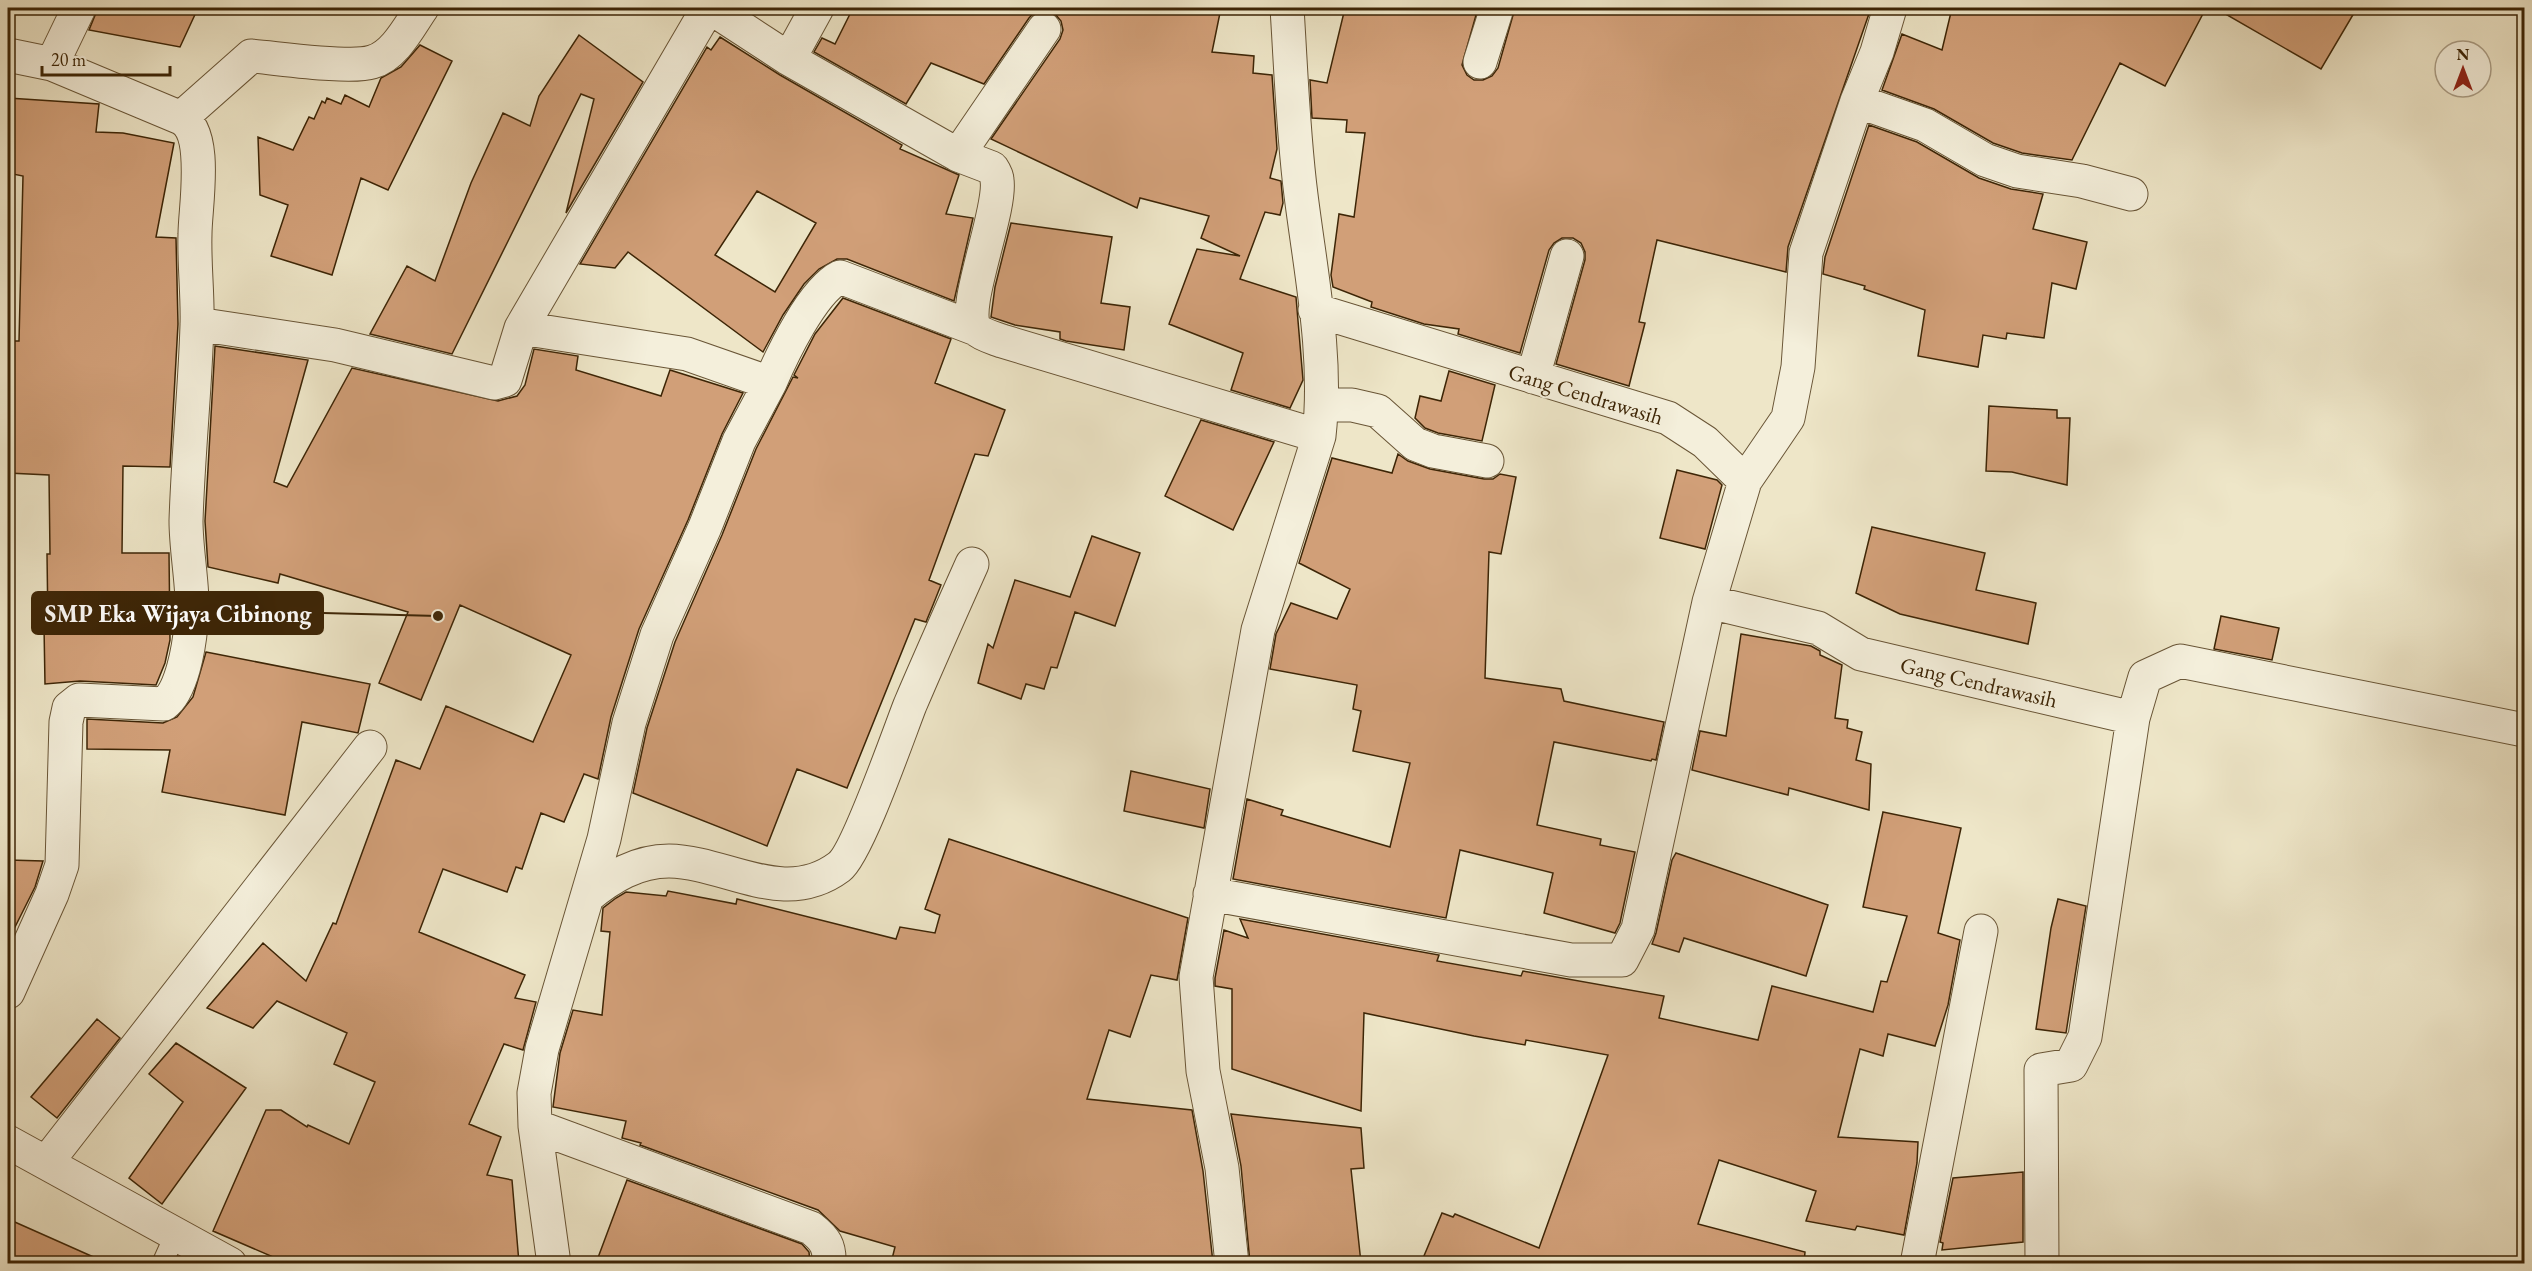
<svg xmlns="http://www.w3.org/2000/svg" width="2532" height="1271" font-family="'EB Garamond',serif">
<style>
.building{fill:#d19f78;stroke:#3d2506;stroke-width:1.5;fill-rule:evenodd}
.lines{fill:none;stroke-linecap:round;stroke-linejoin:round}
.service-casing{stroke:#695536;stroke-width:22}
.minor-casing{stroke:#695536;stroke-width:35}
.service{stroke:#f4efdb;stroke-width:20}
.minor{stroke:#f4efdb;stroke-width:33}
.labels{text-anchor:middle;stroke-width:4.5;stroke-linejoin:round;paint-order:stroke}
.street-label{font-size:22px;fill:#3d2506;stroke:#f4efdb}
.leader{fill:none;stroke:#3d2506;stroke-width:2}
.callout-dot{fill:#3d2506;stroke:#f4efdb;stroke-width:2}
.callout{fill:#3d2506;stroke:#3d2506;stroke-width:2}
.callout-label{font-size:24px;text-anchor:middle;font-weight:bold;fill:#fff}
</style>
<rect width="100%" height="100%" fill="#eee6c8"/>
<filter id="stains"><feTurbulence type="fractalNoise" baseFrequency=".00333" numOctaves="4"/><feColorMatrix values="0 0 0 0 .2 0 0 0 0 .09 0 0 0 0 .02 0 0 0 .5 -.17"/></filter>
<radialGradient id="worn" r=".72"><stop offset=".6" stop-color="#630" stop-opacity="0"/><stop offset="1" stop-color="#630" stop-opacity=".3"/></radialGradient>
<path class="building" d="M 98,8 L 198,8 L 180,47 L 89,30 Z
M 853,8 L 1221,8 L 1212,52 L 1254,56 L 1253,73 L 1272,75 L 1277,149 L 1270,178 L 1281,181 L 1283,203 L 1280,215 L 1265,212 L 1240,279 L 1296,297 L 1303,380 L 1290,408 L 1231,390 L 1243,353 L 1169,324 L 1197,249 L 1240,256 L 1201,238 L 1209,216 L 1140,198 L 1137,208 L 991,139 L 1060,39 L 1063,30 L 1061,21 L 1055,14 L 1045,10 L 1035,12 L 1029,18 L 984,84 L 931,63 L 906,104 L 814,52 L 822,38 L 835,44 Z
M 1345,8 L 1478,8 L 1462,65 L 1467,75 L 1474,80 L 1483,80 L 1492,76 L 1498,68 L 1515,8 L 1871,8 L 1788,247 L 1786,272 L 1657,240 L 1639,322 L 1645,323 L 1629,386 L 1556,364 L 1585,260 L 1585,252 L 1581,243 L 1573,238 L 1562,238 L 1554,243 L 1549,250 L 1520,353 L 1458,334 L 1459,329 L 1424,324 L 1371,307 L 1372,302 L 1333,287 L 1331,275 L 1339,214 L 1354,217 L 1365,133 L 1346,132 L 1347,120 L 1312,118 L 1310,80 L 1327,83 Z
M 1952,8 L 2206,8 L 2165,86 L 2120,63 L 2072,160 L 2022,153 L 1993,143 L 1934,109 L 1882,90 L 1902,34 L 1942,50 Z
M 2215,8 L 2357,8 L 2321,69 Z
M 579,35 L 643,82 L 566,213 L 594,99 L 581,94 L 452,354 L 370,334 L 407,266 L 435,281 L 471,183 L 503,113 L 530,126 L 539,96 Z
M 720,37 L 780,75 L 902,145 L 900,149 L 959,175 L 946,214 L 973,218 L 954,301 L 847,259 L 837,259 L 819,269 L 804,284 L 783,315 L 763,352 L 628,252 L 615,268 L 580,264 L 707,47 L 711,50 ZM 757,191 L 816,223 L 775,292 L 715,255 Z
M 420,45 L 452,61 L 388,190 L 361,178 L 332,275 L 271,256 L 288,205 L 260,195 L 258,137 L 293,150 L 309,117 L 314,119 L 322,101 L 325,103 L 327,98 L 341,104 L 345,95 L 369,107 L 381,78 L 401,67 Z
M 8,98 L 99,104 L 96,132 L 123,133 L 174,143 L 156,237 L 176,238 L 178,324 L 170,467 L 123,466 L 122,553 L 169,553 L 170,640 L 165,663 L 156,685 L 80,681 L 45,684 L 44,626 L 48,626 L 47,554 L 50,554 L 49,475 L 8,473 L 8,341 L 19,341 L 23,176 L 8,173 Z
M 1869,125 L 1917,142 L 1979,178 L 2011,189 L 2043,194 L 2033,229 L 2087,242 L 2076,289 L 2052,283 L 2044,338 L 2007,333 L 2006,339 L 1983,335 L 1978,367 L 1918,356 L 1925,310 L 1864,289 L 1865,286 L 1823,274 L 1825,257 Z
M 1011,223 L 1112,237 L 1101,303 L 1130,307 L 1124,350 L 1066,341 L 1060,339 L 1060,332 L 1015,325 L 991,317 L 995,287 Z
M 843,298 L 951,339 L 935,383 L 1005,410 L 988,456 L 975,454 L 929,580 L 941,585 L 933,605 L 926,622 L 915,619 L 847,788 L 797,769 L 767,846 L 633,793 L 647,728 L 675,642 L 722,535 L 756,449 L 793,377 L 798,378 L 794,375 L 815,334 Z
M 215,346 L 308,360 L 274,482 L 287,487 L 352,368 L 498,401 L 517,396 L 525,385 L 534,349 L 578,356 L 576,370 L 661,396 L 670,370 L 743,393 L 722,434 L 688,520 L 639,629 L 611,717 L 598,779 L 584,774 L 564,822 L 541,813 L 522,869 L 516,867 L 507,892 L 443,869 L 419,932 L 525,975 L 515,998 L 536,1002 L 523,1050 L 504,1044 L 469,1124 L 501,1137 L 487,1175 L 512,1180 L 519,1263 L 287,1263 L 213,1231 L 266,1110 L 281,1110 L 307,1127 L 308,1125 L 349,1144 L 375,1082 L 334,1064 L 347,1033 L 277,1001 L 253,1028 L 207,1008 L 263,943 L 306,981 L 333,923 L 336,924 L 396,760 L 420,769 L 446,706 L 533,742 L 571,655 L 460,605 L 421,700 L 379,683 L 408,612 L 280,574 L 278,583 L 208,567 L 205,521 Z
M 1449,371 L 1495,385 L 1482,441 L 1438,433 L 1425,428 L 1415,418 L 1420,396 L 1441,401 Z
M 1989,406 L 2057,410 L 2057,418 L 2070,418 L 2067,485 L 2012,472 L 1986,471 Z
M 1201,420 L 1274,442 L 1233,530 L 1165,496 Z
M 1398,454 L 1408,461 L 1430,469 L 1484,479 L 1493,479 L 1500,474 L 1516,477 L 1501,554 L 1489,552 L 1485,678 L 1561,689 L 1564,701 L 1664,722 L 1656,760 L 1652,759 L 1651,761 L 1554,742 L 1537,825 L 1601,839 L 1600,845 L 1635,852 L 1620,923 L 1615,933 L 1544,913 L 1553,873 L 1460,850 L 1446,918 L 1233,879 L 1247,799 L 1283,810 L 1281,815 L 1390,847 L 1410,763 L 1353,751 L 1361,711 L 1353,709 L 1357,685 L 1270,669 L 1276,634 L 1291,603 L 1337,619 L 1350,589 L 1299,563 L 1332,458 L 1392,473 Z
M 1677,470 L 1717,480 L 1722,485 L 1705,549 L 1660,538 Z
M 1872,527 L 1985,553 L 1976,590 L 2036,603 L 2028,644 L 1900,614 L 1856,593 Z
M 1092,536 L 1140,553 L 1115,626 L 1075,612 L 1057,668 L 1051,667 L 1044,689 L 1026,684 L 1021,699 L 978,683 L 988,644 L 993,648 L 1015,580 L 1070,597 Z
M 2221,616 L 2279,628 L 2272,660 L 2214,649 Z
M 1741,634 L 1811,646 L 1820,651 L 1820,655 L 1842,665 L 1835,718 L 1848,720 L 1847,728 L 1862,732 L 1856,760 L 1871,764 L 1869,810 L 1789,788 L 1788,795 L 1692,770 L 1700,731 L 1726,736 Z
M 206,652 L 370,684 L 358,733 L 302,722 L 285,815 L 162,792 L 170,750 L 87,749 L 87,719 L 163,723 L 177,717 L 193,697 Z
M 1131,771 L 1210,789 L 1204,828 L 1124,811 Z
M 1883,812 L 1961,828 L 1938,933 L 1960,940 L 1948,1005 L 1935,1046 L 1888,1034 L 1883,1056 L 1860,1049 L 1838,1137 L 1918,1142 L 1917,1163 L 1904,1235 L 1857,1226 L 1855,1230 L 1806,1221 L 1816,1191 L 1719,1160 L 1698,1224 L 1805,1252 L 1804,1263 L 1421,1263 L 1442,1213 L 1453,1217 L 1455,1214 L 1539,1248 L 1608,1055 L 1526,1040 L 1525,1045 L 1474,1036 L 1364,1013 L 1361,1111 L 1232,1069 L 1232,989 L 1215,986 L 1215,978 L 1224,930 L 1248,938 L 1240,919 L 1439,955 L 1437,961 L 1521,976 L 1523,971 L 1664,996 L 1659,1018 L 1758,1040 L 1772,986 L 1873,1012 L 1881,981 L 1887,982 L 1907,916 L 1863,907 Z
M 949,839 L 1188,918 L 1177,980 L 1151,975 L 1130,1037 L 1109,1030 L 1087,1099 L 1192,1110 L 1203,1171 L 1213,1263 L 891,1263 L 895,1247 L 840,1231 L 818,1210 L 640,1145 L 641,1143 L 622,1138 L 626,1121 L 553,1107 L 560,1053 L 573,1010 L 602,1015 L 610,932 L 601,931 L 603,908 L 616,898 L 626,892 L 666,896 L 668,891 L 736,904 L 737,899 L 896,939 L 900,927 L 935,933 L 940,915 L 925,909 Z
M 1676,853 L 1828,905 L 1806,976 L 1684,938 L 1679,952 L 1652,944 L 1656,933 L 1672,860 Z
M 8,860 L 43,861 L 35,887 L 8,941 Z
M 2058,899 L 2086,906 L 2066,1033 L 2036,1029 L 2051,928 Z
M 97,1019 L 120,1038 L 57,1118 L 31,1097 Z
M 176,1043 L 246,1088 L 162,1204 L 129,1178 L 183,1102 L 149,1074 Z
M 1231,1114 L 1361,1128 L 1364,1168 L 1351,1169 L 1361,1263 L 1250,1263 L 1241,1166 Z
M 2023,1172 L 2023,1242 L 1942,1250 L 1943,1243 L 1940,1242 L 1953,1178 Z
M 627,1180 L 802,1244 L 809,1252 L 810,1263 L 596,1263 Z
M 8,1219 L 107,1263 L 8,1263 Z"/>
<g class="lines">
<g class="service-casing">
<path id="service" d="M 162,1264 L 175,1235"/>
</g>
<g class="minor-casing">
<path id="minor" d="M 711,8 L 789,59 L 817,8
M 8,55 L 52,64 L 79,8
M 789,59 L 958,155 L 992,168 C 994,171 997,176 997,180 C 1002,211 959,313 976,329 C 982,335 994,338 1002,341 L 1319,436
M 1480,62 L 1497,8
M 1857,101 L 1925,125 L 1985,160 L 2017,171 L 2082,181 L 2131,194
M 181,118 L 251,56 C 277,58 350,69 372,62 C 395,56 410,25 422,8
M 958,155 L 1044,29
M 197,324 L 335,345 L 494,383 L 505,380 L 521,328 L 708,8
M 521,328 L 687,354 L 770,383 C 782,355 812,291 840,277 L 976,329
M 1533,377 L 1567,256
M 1322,405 L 1352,405 L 1378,411 L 1415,444 L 1433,451 L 1487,461
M 1745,481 L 1788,418 L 1798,367 L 1806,253 L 1857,101 L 1877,52 L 1890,8
M 1709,602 L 1818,628 L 1861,654 L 2133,718
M 1210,894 L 1571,960 L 1622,960 L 1638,929 L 1709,602 L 1745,481 L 1705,442 L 1668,418 L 1315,310
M 588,896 C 611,877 637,861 669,861 C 727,862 784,908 839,867 C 857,854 899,733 910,705 C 930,658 951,611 972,564
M 8,992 L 52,894 L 62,865 L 66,722 L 69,708 L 79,700 L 164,704 C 182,691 189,647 191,625 C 195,591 186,555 186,521 C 188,455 195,391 197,325 C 198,295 194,265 195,234 C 195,207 209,133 181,118 L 52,64
M 535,1126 L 811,1228 C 825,1239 830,1246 829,1264
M 8,1142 L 230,1264
M 47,1162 L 370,747
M 554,1264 L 535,1126 L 534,1093 L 542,1049 L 604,839 L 629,723 L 657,635 L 705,527 L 739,441 L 770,383
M 1232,1264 L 1222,1168 L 1203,1071 L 1196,977 L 1258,630 L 1319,436 C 1328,356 1311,275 1301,195 C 1293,133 1291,70 1287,8
M 1917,1264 L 1981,931
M 2042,1264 L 2041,1070 L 2071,1065 L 2085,1037 L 2133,718 L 2145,677 L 2180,661 L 2524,730"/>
</g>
<use href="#service" class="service"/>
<use href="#minor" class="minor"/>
</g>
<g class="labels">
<g class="street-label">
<text transform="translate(1586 394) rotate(17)" y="8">Gang Cendrawasih</text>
<text transform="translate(1979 682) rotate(13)" y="8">Gang Cendrawasih</text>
</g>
</g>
<path class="leader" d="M438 616L323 613"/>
<circle class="callout-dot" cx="438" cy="616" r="6"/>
<rect class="callout" x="32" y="592" width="291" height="42" rx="6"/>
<g class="callout-label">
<text x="178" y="622">SMP Eka Wijaya Cibinong</text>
</g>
<rect width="2532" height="1271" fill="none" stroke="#eee6c8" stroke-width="30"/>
<rect x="9" y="9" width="2514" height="1253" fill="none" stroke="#3d2506" stroke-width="3"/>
<rect x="15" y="15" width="2502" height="1241" fill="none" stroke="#3d2506" stroke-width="1.5"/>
<g transform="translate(2463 69)"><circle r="28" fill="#f4efdb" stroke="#ab9e86" stroke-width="1.5"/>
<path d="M0-4.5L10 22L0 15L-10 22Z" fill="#8f2418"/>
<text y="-9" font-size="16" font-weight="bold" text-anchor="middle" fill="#3d2506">N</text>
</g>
<path d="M42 66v9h128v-9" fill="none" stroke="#3d2506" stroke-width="3"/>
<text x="51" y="66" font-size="18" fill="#3d2506" stroke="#f4efdb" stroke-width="4.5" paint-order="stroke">20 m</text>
<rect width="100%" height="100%" filter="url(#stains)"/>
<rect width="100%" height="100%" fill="url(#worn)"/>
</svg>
